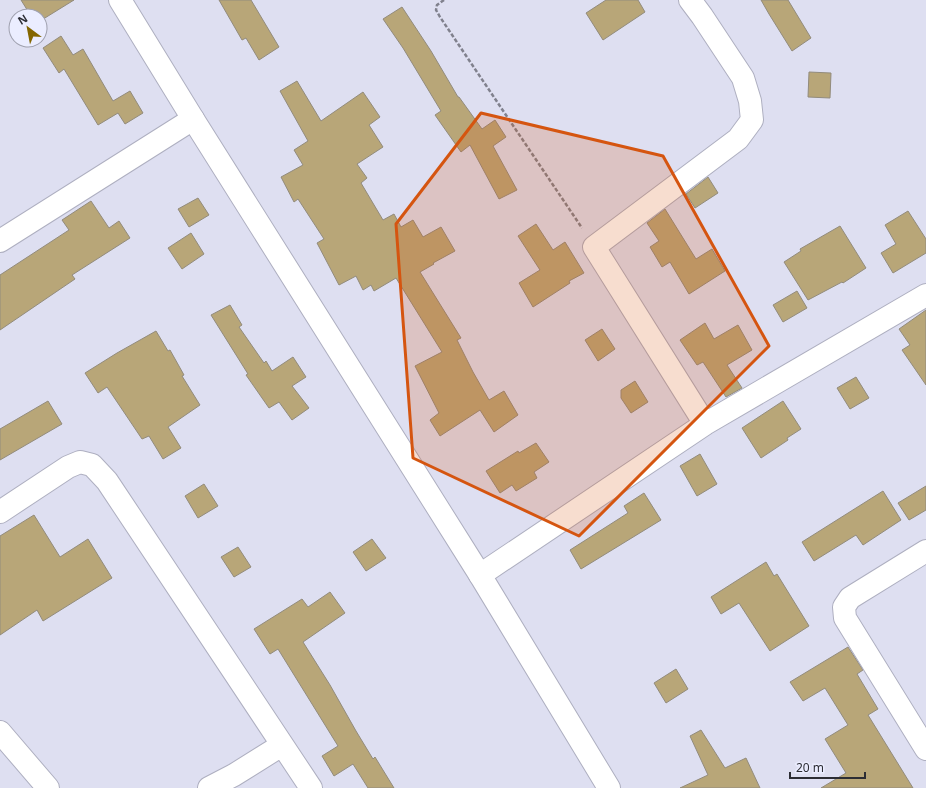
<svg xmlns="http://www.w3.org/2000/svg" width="926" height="788" font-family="'Noto Sans',sans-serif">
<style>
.building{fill:#b8a678;stroke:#928b7c}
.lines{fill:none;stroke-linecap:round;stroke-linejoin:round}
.street-casing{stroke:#aeafc0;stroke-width:24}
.secondary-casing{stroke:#aeafc0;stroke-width:24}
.path{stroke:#80818d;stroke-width:2.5;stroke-dasharray:4 2;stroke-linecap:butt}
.street{stroke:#fff;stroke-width:22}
.secondary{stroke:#fff;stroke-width:22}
.marked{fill:#d55510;fill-opacity:0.2;stroke:#d55510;stroke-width:3;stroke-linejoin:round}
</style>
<rect width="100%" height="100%" fill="#dedff1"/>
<path class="building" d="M 21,0 L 74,0 L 40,21 L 40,16 L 31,16 Z
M 219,0 L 251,0 L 279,47 L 259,60 L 246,38 L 242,40 Z
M 606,0 L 638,0 L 645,12 L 603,40 L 586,13 Z
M 761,0 L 788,0 L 811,38 L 792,51 L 769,14 Z
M 402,7 L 431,51 L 458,97 L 459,97 L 482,129 L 495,120 L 506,137 L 493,146 L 517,190 L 499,199 L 470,145 L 461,152 L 435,115 L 441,111 L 403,48 L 383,19 Z
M 61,36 L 73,55 L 83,49 L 113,101 L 130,91 L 143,113 L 125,124 L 118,113 L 98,125 L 64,69 L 59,73 L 43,48 Z
M 809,72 L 831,73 L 830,98 L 808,97 Z
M 297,81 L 321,121 L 363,92 L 380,117 L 369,125 L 383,147 L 357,164 L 367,178 L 361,183 L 383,220 L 394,214 L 401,227 L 413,220 L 423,237 L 441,227 L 455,251 L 433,263 L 434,264 L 420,272 L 461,338 L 457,340 L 473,372 L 489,400 L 504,391 L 518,415 L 494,432 L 480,410 L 440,436 L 430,420 L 439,413 L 415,366 L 442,352 L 396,278 L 374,291 L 371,285 L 363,290 L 356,276 L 339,285 L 317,243 L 324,239 L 298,199 L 294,202 L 281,177 L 303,165 L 294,150 L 308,141 L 280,91 Z
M 708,177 L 718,193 L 695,208 L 686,194 Z
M 198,198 L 209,215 L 189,227 L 178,209 Z
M 91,201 L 109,228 L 119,221 L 130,238 L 72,275 L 75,279 L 0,330 L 0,275 L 69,230 L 62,220 Z
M 665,209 L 696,259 L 712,249 L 725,271 L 689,294 L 670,262 L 662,267 L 650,247 L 659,241 L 647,223 Z
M 908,211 L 926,239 L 926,253 L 893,273 L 881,253 L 896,244 L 885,225 Z
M 536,224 L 553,250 L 565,242 L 584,273 L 569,281 L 570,283 L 533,307 L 519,283 L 540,270 L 518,236 Z
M 840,226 L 866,268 L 843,283 L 842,282 L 808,300 L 784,262 L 801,251 L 800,249 Z
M 191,233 L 204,254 L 182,269 L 168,248 Z
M 797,291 L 807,308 L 783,322 L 773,305 Z
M 230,305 L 242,325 L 239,327 L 264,363 L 266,361 L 272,371 L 293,357 L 306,377 L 292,386 L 309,408 L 292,420 L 279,402 L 269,408 L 246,375 L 248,374 L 211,315 Z
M 926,310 L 926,385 L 902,350 L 910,345 L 899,329 Z
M 705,323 L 714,339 L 738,325 L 752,350 L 727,365 L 742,388 L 726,397 L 703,362 L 697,365 L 680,340 Z
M 602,329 L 615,349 L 598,361 L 585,340 Z
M 156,331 L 168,351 L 170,350 L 184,375 L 182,376 L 200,405 L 168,427 L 181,448 L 163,459 L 149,436 L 142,439 L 107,387 L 98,393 L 85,373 L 117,353 Z
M 856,377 L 869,398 L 850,409 L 837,388 Z
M 635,381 L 648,402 L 631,413 L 621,398 L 621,390 Z
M 48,401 L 62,424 L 0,460 L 0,429 Z
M 783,401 L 801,429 L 787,438 L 788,440 L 761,458 L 742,428 Z
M 536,443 L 549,462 L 534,472 L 537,478 L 516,491 L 512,485 L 500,493 L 486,471 L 518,451 L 519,453 Z
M 700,454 L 717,484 L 697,496 L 680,466 Z
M 204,484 L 218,506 L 198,518 L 185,496 Z
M 926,486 L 926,510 L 909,520 L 898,503 Z
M 883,491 L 901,520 L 863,545 L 856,535 L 814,561 L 802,542 Z
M 644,493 L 661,520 L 581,569 L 570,550 L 628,513 L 624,506 Z
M 34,515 L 60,557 L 88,539 L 112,578 L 43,621 L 37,610 L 0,635 L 0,536 Z
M 372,539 L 386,558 L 366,571 L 353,552 Z
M 238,547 L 251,567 L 234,577 L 221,557 Z
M 766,562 L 774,576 L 777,574 L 809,626 L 770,651 L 739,603 L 721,614 L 711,597 Z
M 330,592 L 345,613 L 303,642 L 330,685 L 356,731 L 373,759 L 375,757 L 394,788 L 368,788 L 353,764 L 334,776 L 322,756 L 338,746 L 278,649 L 270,654 L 254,629 L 302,599 L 308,607 Z
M 848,647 L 863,670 L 857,674 L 878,709 L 868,715 L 913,788 L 821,788 L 846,773 L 825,739 L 848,725 L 825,688 L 803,701 L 790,682 Z
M 676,669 L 688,689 L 666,703 L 654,683 Z
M 701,730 L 725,768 L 746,758 L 760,788 L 680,788 L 708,775 L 690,736 Z"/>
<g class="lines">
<g class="street-casing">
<path id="street" d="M 690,0 L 702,16 L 743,78 L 750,101 L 752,120 L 738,139 L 594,247 L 705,424
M 0,241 L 193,119
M 0,512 L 68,467 L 80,462 L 92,465 L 107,481 L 311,788
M 926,551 L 850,598 L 844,607 L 845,618 L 926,749
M 480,575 L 705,424 L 926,295
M 0,732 L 48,788
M 209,788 L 234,775 L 282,745"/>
</g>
<g class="secondary-casing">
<path id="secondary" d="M 120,0 L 193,119 L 480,575 L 609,788"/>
</g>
<path class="path" d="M 444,0 L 437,5 L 436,10 L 440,17 L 582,228"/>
<use href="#street" class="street"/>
<use href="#secondary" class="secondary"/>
</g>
<path class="marked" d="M 481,113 L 663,156 L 769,346 L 579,536 L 413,458 L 396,224 Z"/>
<g transform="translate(28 28) rotate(328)"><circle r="19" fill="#ebedff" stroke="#9fa0ae"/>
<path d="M0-3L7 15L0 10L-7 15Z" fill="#846600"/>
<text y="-6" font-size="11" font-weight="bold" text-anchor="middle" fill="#2c2d34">N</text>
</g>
<path d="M790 772v6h75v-6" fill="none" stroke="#2c2d34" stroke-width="2"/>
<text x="796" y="772" font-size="12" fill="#2c2d34" stroke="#ebedff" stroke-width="3" paint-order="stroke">20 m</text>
</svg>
